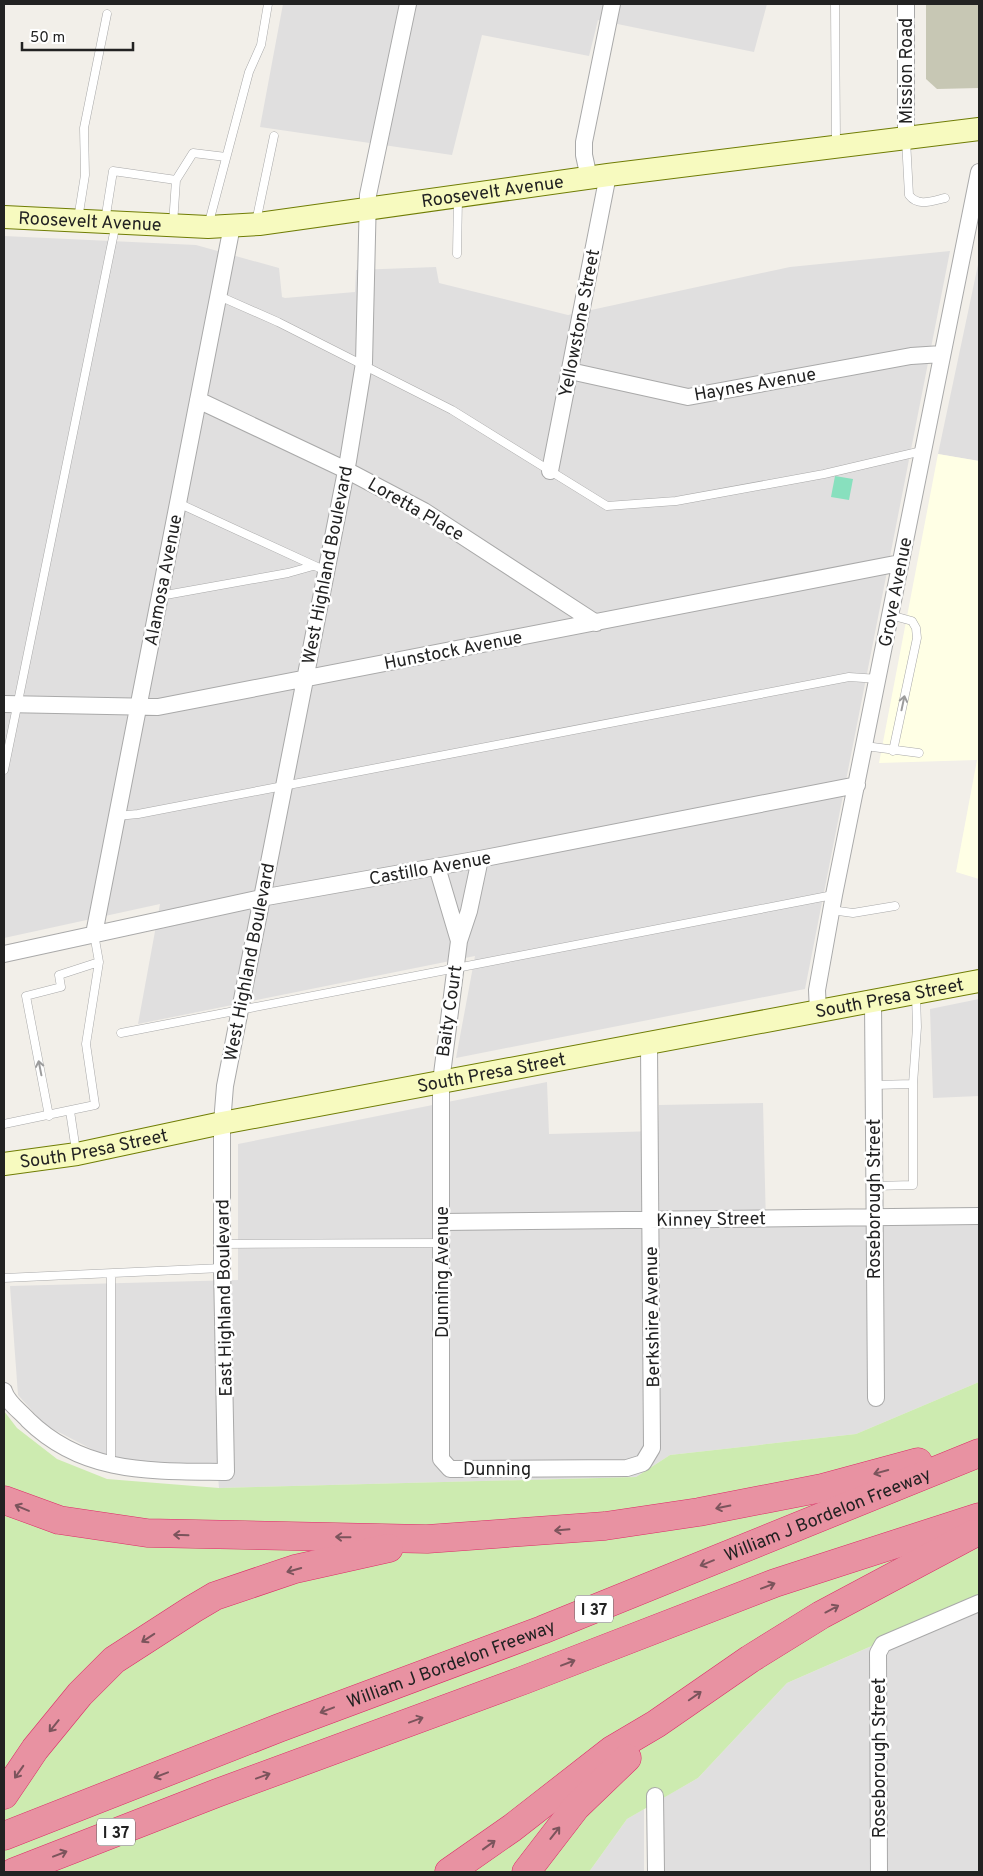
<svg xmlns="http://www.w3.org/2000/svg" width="983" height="1876" font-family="Overpass,sans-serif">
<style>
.residential{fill:#e0dfdf}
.education{fill:#ffffe5}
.construction{fill:#c7c7b4}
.grass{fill:#cdebb0}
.pitch{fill:#88e0be}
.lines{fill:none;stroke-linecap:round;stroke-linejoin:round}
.service-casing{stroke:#a9a9a9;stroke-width:9}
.minor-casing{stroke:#a9a9a9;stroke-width:18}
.secondary-casing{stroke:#707d05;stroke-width:24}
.motorway-casing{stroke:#dc2a67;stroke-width:29}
.service{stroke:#fff;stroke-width:8}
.minor{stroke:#fff;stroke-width:16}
.secondary{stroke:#f7fabf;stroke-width:22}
.motorway{stroke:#e892a2;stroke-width:28}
.oneway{stroke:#9c9c9c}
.oneway2{stroke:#7b545c}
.labels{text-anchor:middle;stroke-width:5;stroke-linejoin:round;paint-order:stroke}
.shield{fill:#fff;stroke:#646464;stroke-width:1}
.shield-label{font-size:16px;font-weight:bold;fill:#222}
.street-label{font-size:18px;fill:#222;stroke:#fff}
</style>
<rect width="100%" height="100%" fill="#f2efe9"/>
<path class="residential" d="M 283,4 L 767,4 L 754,52 L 598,20 L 589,56 L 482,35 L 452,155 L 260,127 Z
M 4,236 L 196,245 L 279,268 L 282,297 L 285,298 L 355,292 L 356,270 L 436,267 L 439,283 L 568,315 L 790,267 L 950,251 L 805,989 L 456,1058 L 475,956 L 138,1024 L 160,904 L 4,938 Z
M 979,260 L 979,461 L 938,454 Z
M 979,999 L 979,1096 L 933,1098 L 930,1009 Z
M 547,1082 L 549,1134 L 658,1131 L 659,1105 L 763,1103 L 766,1225 L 979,1224 L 979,1382 L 856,1434 L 670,1455 L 636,1477 L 219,1488 L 217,1464 L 151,1466 L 101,1454 L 45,1425 L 18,1395 L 10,1286 L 238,1280 L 238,1144 Z
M 979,1599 L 979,1872 L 664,1872 L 663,1798 L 698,1778 L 787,1683 Z
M 644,1809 L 644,1872 L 589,1872 L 627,1819 Z"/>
<path class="education" d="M 938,454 L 979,461 L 979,879 L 956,872 L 977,760 L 879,763 Z"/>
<path class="construction" d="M 926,4 L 979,4 L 979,88 L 937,89 L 926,79 Z"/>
<path class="grass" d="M 979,1382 L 979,1599 L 787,1683 L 698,1778 L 627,1819 L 589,1872 L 4,1872 L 4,1411 L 17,1428 L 57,1459 L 107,1479 L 219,1488 L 636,1477 L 670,1455 L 856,1434 Z"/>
<path class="pitch" d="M 835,476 L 853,479 L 849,500 L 831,497 Z"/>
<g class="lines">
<g class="service-casing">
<path id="service" d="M 835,4 L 836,144
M 906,140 L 909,195 C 918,207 932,201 945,198
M 176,180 L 193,153 L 226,157
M 78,219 L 85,175 L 84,128 L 107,14
M 105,221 L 113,171 L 176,180 L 173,224
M 256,222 L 274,136
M 208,226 L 249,72 L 261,45 L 268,4
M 457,254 L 458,198
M 219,296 L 278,322 L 452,410 L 607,506 L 676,501 L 824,474 L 922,451
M 178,503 L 326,571
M 160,596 L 288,573 L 313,566
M 890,615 L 912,621 L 916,628 L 917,638 L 893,751
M 865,746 L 919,753
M 4,770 L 116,223
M 117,816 L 138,814 L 849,677 L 879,679
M 831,910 L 853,913 L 895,906
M 121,1033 L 833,895
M 873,1085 L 913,1084 L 917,1027 L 916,995
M 70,1111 L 76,1151
M 49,1116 L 26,996 L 61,987 L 59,975 L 99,962
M 4,1124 L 95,1105 L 86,1044 L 99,962 L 94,934
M 874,1186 L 913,1185 L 913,1084
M 222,1244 L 442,1243
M 4,1278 L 222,1268
M 111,1464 L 111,1275"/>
</g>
<g class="minor-casing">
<path id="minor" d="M 906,4 L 906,138
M 589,178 L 584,155 L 584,142 L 612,4
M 570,371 L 688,397 L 911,356 L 942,354
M 198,400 L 346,470 L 424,511 L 596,623
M 550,471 L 608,175
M 4,704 L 158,707 L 900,563
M 437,867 L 459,941 L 441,1082 L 441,1459 L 450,1469 L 627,1468 L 643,1463 L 652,1448 L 649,1045
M 94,934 L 232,226
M 459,941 L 469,911 L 480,859
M 4,954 L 261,898 L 480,859 L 857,785
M 873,1000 L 876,1398
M 818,1012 L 817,990 L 834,895 L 979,172
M 442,1222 L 979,1216
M 4,1391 C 7,1402 20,1411 28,1420 C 84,1475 153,1471 226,1472 L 222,1268 L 222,1123 L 225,1086 L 348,461 L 364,363 L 368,195 L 408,4
M 655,1796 L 656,1872
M 879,1872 L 878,1653 L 883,1644 L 979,1603"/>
</g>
<g class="secondary-casing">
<g id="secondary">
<path id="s1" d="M 4,217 L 208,227 L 259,224 L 608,175 L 979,129"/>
<path id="s2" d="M 4,1164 L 77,1154 L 222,1123 L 979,981"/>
</g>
</g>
<g class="motorway-casing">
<g id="motorway">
<path d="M 4,1500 L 59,1520 L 147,1533 L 427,1539 L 605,1526 L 699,1512 L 822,1488 L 918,1462"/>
<path d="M 4,1795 L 35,1749 L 80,1694 L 114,1660 L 193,1609 L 215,1596 L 295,1569 L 389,1548"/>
<path id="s3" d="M 4,1836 L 279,1728 L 542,1630 L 979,1453"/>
<path d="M 14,1872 L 217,1793 L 524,1680 L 775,1583 L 979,1517"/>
<path d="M 449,1872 L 512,1828 L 612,1750 L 656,1724 L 750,1659 L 821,1615 L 973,1534"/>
<path d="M 526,1872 L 576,1807 L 627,1758"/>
</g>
</g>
<use href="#service" class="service"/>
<use href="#minor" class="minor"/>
<use href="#secondary" class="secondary"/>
<use href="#motorway" class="motorway"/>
</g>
<defs><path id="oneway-shaft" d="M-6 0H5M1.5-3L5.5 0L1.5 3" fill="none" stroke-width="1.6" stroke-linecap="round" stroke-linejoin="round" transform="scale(1.25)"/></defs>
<g class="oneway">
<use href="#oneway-shaft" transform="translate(903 703) rotate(-78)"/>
<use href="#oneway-shaft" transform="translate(40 1068) rotate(-101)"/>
</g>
<g class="oneway2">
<use href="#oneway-shaft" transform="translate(881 1472) rotate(165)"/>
<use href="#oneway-shaft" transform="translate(723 1507) rotate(169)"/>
<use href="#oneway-shaft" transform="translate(22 1508) rotate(-157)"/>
<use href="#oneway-shaft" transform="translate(562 1530) rotate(175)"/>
<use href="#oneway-shaft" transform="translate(181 1535) rotate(-178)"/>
<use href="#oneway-shaft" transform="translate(343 1537) rotate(-179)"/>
<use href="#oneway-shaft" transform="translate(707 1563) rotate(158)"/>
<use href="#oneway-shaft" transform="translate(294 1570) rotate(164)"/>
<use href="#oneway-shaft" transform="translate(768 1586) rotate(-21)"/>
<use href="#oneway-shaft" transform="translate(832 1609) rotate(-28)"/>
<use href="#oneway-shaft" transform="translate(148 1638) rotate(147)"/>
<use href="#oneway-shaft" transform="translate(568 1663) rotate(-21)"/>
<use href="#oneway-shaft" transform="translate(695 1696) rotate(-35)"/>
<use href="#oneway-shaft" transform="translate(327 1710) rotate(159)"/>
<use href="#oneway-shaft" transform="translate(416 1720) rotate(-20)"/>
<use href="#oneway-shaft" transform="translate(54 1726) rotate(129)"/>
<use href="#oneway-shaft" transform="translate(19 1772) rotate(125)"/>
<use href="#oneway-shaft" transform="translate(161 1775) rotate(159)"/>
<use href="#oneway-shaft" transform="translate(263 1776) rotate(-20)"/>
<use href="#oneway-shaft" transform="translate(555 1833) rotate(-52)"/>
<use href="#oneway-shaft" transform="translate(489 1845) rotate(-36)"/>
<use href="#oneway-shaft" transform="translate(60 1854) rotate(-21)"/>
</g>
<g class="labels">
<g class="shield">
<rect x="575" y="1595.5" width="38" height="27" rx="4"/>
<rect x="97" y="1818.5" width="38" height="27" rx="4"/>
</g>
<g class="shield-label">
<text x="594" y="1615">I 37</text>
<text x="116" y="1838">I 37</text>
</g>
<g class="street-label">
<text transform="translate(906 71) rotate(-90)" y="6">Mission Road</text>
<text dy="6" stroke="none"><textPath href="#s1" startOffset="491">Roosevelt Avenue</textPath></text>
<text dy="6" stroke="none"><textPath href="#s1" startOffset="86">Roosevelt Avenue</textPath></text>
<text transform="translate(579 323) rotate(-79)" y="6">Yellowstone Street</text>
<text transform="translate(755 384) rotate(-10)" y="6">Haynes Avenue</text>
<text transform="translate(416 509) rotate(30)" y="6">Loretta Place</text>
<text transform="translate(327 565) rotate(-79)" y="6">West Highland Boulevard</text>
<text transform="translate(163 580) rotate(-79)" y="6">Alamosa Avenue</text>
<text transform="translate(895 592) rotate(-79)" y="6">Grove Avenue</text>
<text transform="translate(453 650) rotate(-11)" y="6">Hunstock Avenue</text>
<text transform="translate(430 868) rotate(-10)" y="6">Castillo Avenue</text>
<text transform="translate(249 962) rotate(-79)" y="6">West Highland Boulevard</text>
<text dy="6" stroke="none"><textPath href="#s2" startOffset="901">South Presa Street</textPath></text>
<text transform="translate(449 1011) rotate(-82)" y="6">Baity Court</text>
<text dy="6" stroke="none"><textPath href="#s2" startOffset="496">South Presa Street</textPath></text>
<text dy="6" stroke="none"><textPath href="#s2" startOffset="91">South Presa Street</textPath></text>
<text transform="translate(874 1199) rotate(-90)" y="6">Roseborough Street</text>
<text transform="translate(711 1219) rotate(-1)" y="6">Kinney Street</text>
<text transform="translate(442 1272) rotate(-90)" y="6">Dunning Avenue</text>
<text transform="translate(224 1298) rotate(-91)" y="6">East Highland Boulevard</text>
<text transform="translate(652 1317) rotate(-91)" y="6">Berkshire Avenue</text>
<text x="497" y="1475">Dunning</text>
<text dy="6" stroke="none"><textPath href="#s3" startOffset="884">William J Bordelon Freeway</textPath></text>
<text dy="6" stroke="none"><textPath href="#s3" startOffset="479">William J Bordelon Freeway</textPath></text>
<text transform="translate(879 1758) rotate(-90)" y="6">Roseborough Street</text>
</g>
</g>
<rect width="983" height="1876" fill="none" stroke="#222222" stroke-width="10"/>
<path d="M22 42v8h111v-8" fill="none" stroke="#222222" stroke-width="2.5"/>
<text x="30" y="42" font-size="15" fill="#222222" stroke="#ffffff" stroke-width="4" paint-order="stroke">50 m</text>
</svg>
